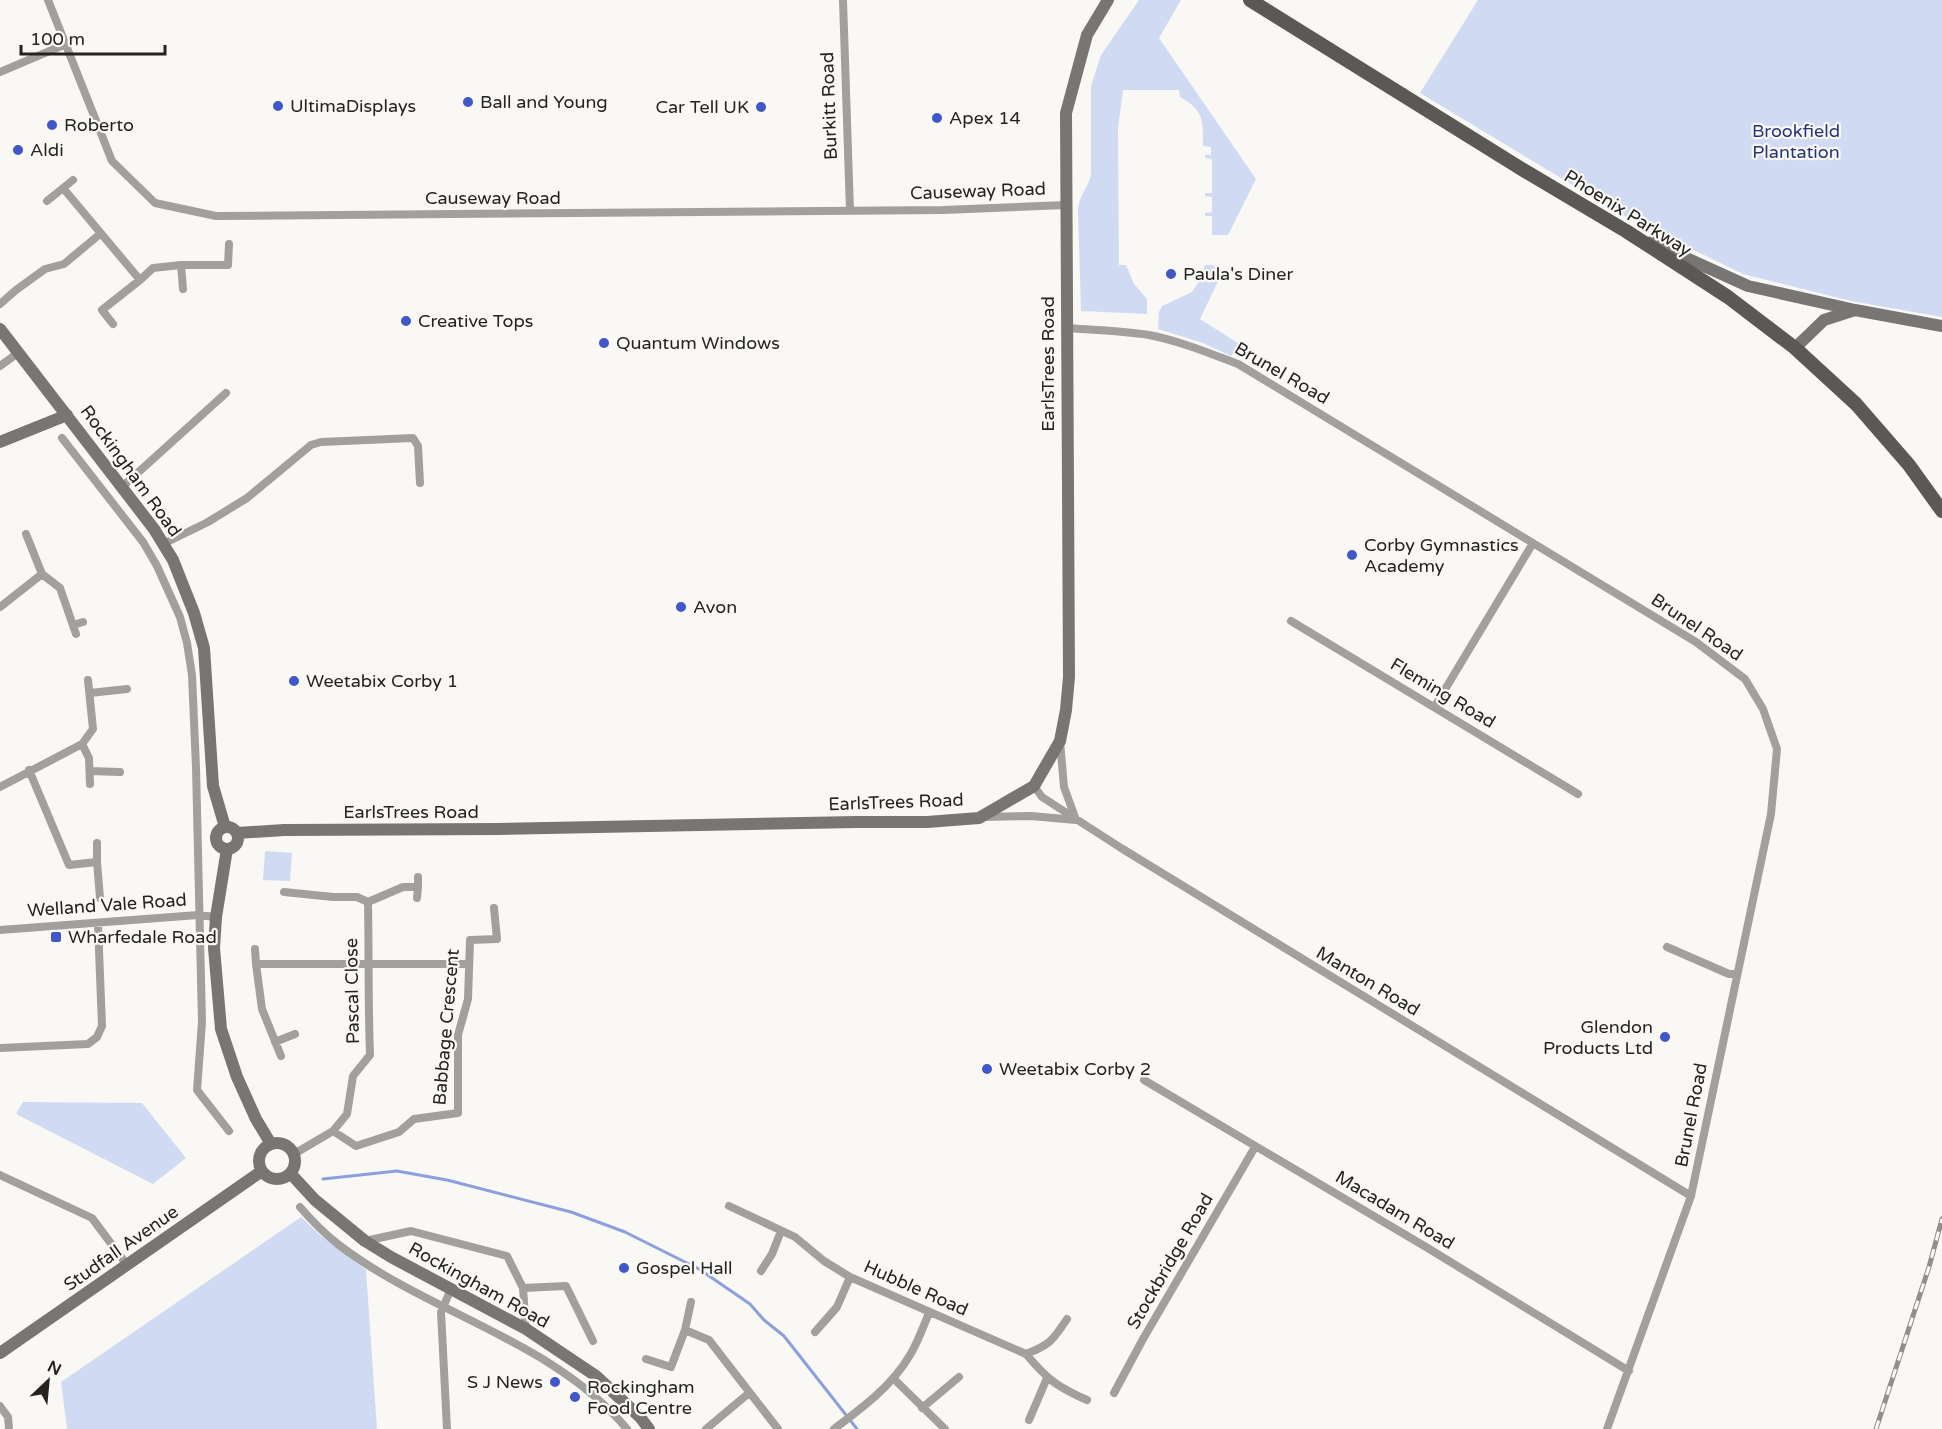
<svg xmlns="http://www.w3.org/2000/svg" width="1942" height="1429" font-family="'Varela Round',sans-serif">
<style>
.green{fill:#d1daf3}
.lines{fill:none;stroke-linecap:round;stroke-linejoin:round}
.stream{stroke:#8c9fdd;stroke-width:3}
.street{stroke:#a1a09f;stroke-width:8}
.secondary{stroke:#777674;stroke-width:12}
.primary{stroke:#5a5956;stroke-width:14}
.rail-casing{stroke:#908f8d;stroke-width:5}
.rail{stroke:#f9f8f5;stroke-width:3;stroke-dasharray:9;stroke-linecap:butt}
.poi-dot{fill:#4056c9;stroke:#f9f8f5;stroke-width:2}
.labels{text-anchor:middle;stroke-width:4.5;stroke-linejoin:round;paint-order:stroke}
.poi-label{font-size:18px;fill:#242322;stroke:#f9f8f5;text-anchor:start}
.street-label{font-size:18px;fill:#242322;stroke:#f9f8f5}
.park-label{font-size:18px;fill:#26347c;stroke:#f9f8f5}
</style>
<rect width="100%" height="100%" fill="#f9f8f5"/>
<path class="green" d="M 1139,0 L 1181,0 L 1159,38 L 1256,179 L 1228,235 L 1212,235 L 1212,216 L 1205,216 L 1205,213 L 1212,212 L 1212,197 L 1205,196 L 1205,193 L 1212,193 L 1212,159 L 1205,158 L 1205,155 L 1211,155 L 1211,147 L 1203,146 C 1203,120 1204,110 1180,97 L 1179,90 L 1123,90 L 1118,129 L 1119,265 L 1126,265 L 1134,284 L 1147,299 L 1147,314 L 1081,311 L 1078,210 C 1079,195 1087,190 1091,175 L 1091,86 L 1101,55 Z
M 1478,0 L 1942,0 L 1942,317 L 1851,301 L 1743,274 L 1624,216 L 1420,93 Z
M 1205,265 L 1213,265 L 1221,275 L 1200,319 L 1241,345 L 1231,356 L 1203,343 L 1158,329 L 1159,312 L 1162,306 L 1192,292 L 1200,280 Z
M 265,851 L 292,853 L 290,881 L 263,880 Z
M 23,1102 L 142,1103 L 186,1158 L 153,1184 L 16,1114 Z
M 301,1217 L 320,1235 L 366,1270 L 377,1429 L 67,1429 L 61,1382 Z"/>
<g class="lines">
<path class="stream" d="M 323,1179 L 397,1171 L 447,1180 L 571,1212 L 625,1232 L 699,1269 L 750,1304 L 764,1320 L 784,1336 L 857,1429"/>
<path class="street" d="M 48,0 L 112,161 L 155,203 L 216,216 L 943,210 L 1065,205
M 843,0 L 850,211
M 0,72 L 66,44
M 63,188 L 140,280 L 153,268 L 181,265 L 228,265 L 229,244
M 47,201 L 73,180
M 181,265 L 183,289
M 0,304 L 16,290 L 45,269 L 64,264 L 100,234
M 113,324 L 102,310 L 140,280
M 1066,328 C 1094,330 1122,331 1149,335 C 1180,341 1209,353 1238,364 L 1696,642 L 1745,679 L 1763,709 L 1777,749 L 1771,814 L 1691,1196 L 1607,1429
M 0,366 L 18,353
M 62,438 L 143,542 L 157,566 L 180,617 L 187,643 L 192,675 L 196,767 L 202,1022 L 197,1090 L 229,1131
M 122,487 L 226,393
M 26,534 L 42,574 L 60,588 L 76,634
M 163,544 L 208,522 L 247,498 L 311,445 L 321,442 L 413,438 L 418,446 L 420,483
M 0,607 L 42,574
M 1291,621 L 1578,794
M 73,625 L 83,622
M 90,693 L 127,689
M 1435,706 L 1533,543
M 82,744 L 89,758 L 90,784
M 29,770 L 69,865 L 97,862 L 100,898
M 90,771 L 120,772
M 1034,786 L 1042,797 L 1121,848 L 1691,1196
M 0,787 L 82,744 L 93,729 L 88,680
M 982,817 L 1031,816 L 1076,820 L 1064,787 L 1060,741
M 97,862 L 97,843
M 284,892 L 333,897 L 357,897 L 368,902 C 369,953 368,1004 370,1055 L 353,1076 L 347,1114 L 333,1131 L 294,1154
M 417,898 L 418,887
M 368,902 L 403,887 L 418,887 L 418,877
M 0,930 L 198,915 L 216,917
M 1667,947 L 1729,974 L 1736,974
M 255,949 L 256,964
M 275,1042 L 295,1034
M 0,1048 L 88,1044 L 97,1037 L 102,1026 L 98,924
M 281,1056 L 262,1009 L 256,964 L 468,964
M 1144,1080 L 1426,1247 L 1629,1371
M 333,1131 L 356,1146 L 399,1132 L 414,1119 L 458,1113 L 458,1035 L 468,999 L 470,940 L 497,939 L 494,908
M 0,1175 L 92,1218 L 127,1265
M 729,1206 L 795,1237 L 824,1261 L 850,1277 L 1026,1354 C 1047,1379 1057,1387 1087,1400
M 300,1207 C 312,1221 325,1234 339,1245 C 429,1314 553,1340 627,1429
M 365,1241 L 411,1231 L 507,1256 L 523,1288 L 526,1329
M 761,1271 L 772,1254 L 781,1231
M 523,1288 L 566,1286 L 593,1341
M 685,1330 L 709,1340 L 778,1429
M 815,1332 L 837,1307 L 850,1277
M 1026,1354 C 1050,1345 1053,1340 1067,1319
M 646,1359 L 671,1367 L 685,1330 L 691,1302
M 894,1379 L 945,1429
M 1114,1393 L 1143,1339 L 1255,1147
M 0,1406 L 8,1417 L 9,1429
M 922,1408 L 959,1377
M 1029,1420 L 1047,1378
M 447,1429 L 441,1312 L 451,1289
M 706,1429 L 749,1393
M 834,1429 C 862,1408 892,1386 910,1355 C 918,1342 923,1327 929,1313"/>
<path class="secondary" d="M 1651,242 L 1748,286 L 1855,310
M 0,329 L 154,529 L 173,560 L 194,613 L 204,648 L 213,786 L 225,827
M 1795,348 L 1824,320 L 1855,310 L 1942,326
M 0,442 L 67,415
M216 838a11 11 0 1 1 22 0a11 11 0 1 1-22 0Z
M 237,833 L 284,830 L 498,829 L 857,822 L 927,822 L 979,818 L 1034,786 L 1060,741 L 1066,710 L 1069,677 L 1066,113 L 1087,35 L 1108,0
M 227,849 L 216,917 L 214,948 L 221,1029 L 237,1077 L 256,1119 L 271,1144
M259 1161a18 18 0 1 1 36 0a18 18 0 1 1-36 0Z
M 291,1174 L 315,1200 L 365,1241 L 391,1257 L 526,1329 L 596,1376 L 640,1417 L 649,1429
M 0,1353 L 262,1171"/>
<path class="primary" d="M 1250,0 L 1525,171 L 1626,231 L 1728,297 L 1795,348 L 1856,404 L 1909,465 L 1942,511"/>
<g class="rail-casing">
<path id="rail" d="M 1876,1429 L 1929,1267 L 1942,1219"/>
</g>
<use href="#rail" class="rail"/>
</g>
<g class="poi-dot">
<circle cx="468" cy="102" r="6"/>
<circle cx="278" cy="106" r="6"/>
<circle cx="761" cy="107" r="6"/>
<circle cx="937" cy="118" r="6"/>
<circle cx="52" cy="125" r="6"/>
<circle cx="18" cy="150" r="6"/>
<circle cx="1171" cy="274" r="6"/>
<circle cx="406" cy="321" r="6"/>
<circle cx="604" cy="343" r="6"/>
<circle cx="1352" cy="555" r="6"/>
<circle cx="681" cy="607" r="6"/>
<circle cx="294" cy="681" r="6"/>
<rect x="50" y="931" width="12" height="12" rx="3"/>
<circle cx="1665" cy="1037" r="6"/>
<circle cx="987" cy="1069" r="6"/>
<circle cx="624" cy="1268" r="6"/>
<circle cx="555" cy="1382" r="6"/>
<circle cx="575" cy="1397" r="6"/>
</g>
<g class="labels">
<g class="poi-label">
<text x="480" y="108">Ball and Young</text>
<text x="290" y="112">UltimaDisplays</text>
<text x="749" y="113" text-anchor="end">Car Tell UK</text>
<text x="949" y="124">Apex 14</text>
<text x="64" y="131">Roberto</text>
<text x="30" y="156">Aldi</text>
<text x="1183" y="280">Paula's Diner</text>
<text x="418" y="327">Creative Tops</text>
<text x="616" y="349">Quantum Windows</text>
<text x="1364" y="551">Corby Gymnastics<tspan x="1364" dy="21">Academy</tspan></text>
<text x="693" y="613">Avon</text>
<text x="306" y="687">Weetabix Corby 1</text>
<text x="68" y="943">Wharfedale Road</text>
<text x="1653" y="1033" text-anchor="end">Glendon<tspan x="1653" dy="21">Products Ltd</tspan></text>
<text x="999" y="1075">Weetabix Corby 2</text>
<text x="636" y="1274">Gospel Hall</text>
<text x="543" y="1388" text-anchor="end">S J News</text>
<text x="587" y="1393">Rockingham<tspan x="587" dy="21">Food Centre</tspan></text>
</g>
<g class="street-label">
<text transform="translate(829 106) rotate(-92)" y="6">Burkitt Road</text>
<text transform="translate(978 191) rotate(-2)" y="6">Causeway Road</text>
<text x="493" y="204">Causeway Road</text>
<text transform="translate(1628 213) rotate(32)" y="6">Phoenix Parkway</text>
<text transform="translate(1048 364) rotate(-90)" y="6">EarlsTrees Road</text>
<text transform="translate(1282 373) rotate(30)" y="6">Brunel Road</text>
<text transform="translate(131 471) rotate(54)" y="6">Rockingham Road</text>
<text transform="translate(1697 627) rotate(34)" y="6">Brunel Road</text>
<text transform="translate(1443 693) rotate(31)" y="6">Fleming Road</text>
<text transform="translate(896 802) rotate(-2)" y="6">EarlsTrees Road</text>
<text x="411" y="818">EarlsTrees Road</text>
<text transform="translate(107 905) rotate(-4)" y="6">Welland Vale Road</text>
<text transform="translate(1368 981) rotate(31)" y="6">Manton Road</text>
<text transform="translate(352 991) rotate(-91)" y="6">Pascal Close</text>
<text transform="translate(446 1027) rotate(-85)" y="6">Babbage Crescent</text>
<text transform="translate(1691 1115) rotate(-79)" y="6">Brunel Road</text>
<text transform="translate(1395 1210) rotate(31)" y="6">Macadam Road</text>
<text transform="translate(121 1248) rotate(-35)" y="6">Studfall Avenue</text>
<text transform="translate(1170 1261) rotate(-60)" y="6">Stockbridge Road</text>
<text transform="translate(479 1285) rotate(29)" y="6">Rockingham Road</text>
<text transform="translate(916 1288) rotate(24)" y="6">Hubble Road</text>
</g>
<g class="park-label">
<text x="1796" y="137">Brookfield<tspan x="1796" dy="21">Plantation</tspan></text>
</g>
</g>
<g transform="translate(48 1381) rotate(26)" stroke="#f9f8f5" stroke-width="4.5" paint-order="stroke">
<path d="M0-4.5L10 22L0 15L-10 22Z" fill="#242322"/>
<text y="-9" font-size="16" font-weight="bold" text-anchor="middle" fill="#242322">N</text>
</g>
<path d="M21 45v9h144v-9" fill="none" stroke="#242322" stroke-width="3"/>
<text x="30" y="45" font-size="18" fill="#242322" stroke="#f9f8f5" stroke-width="4.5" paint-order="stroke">100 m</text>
</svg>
